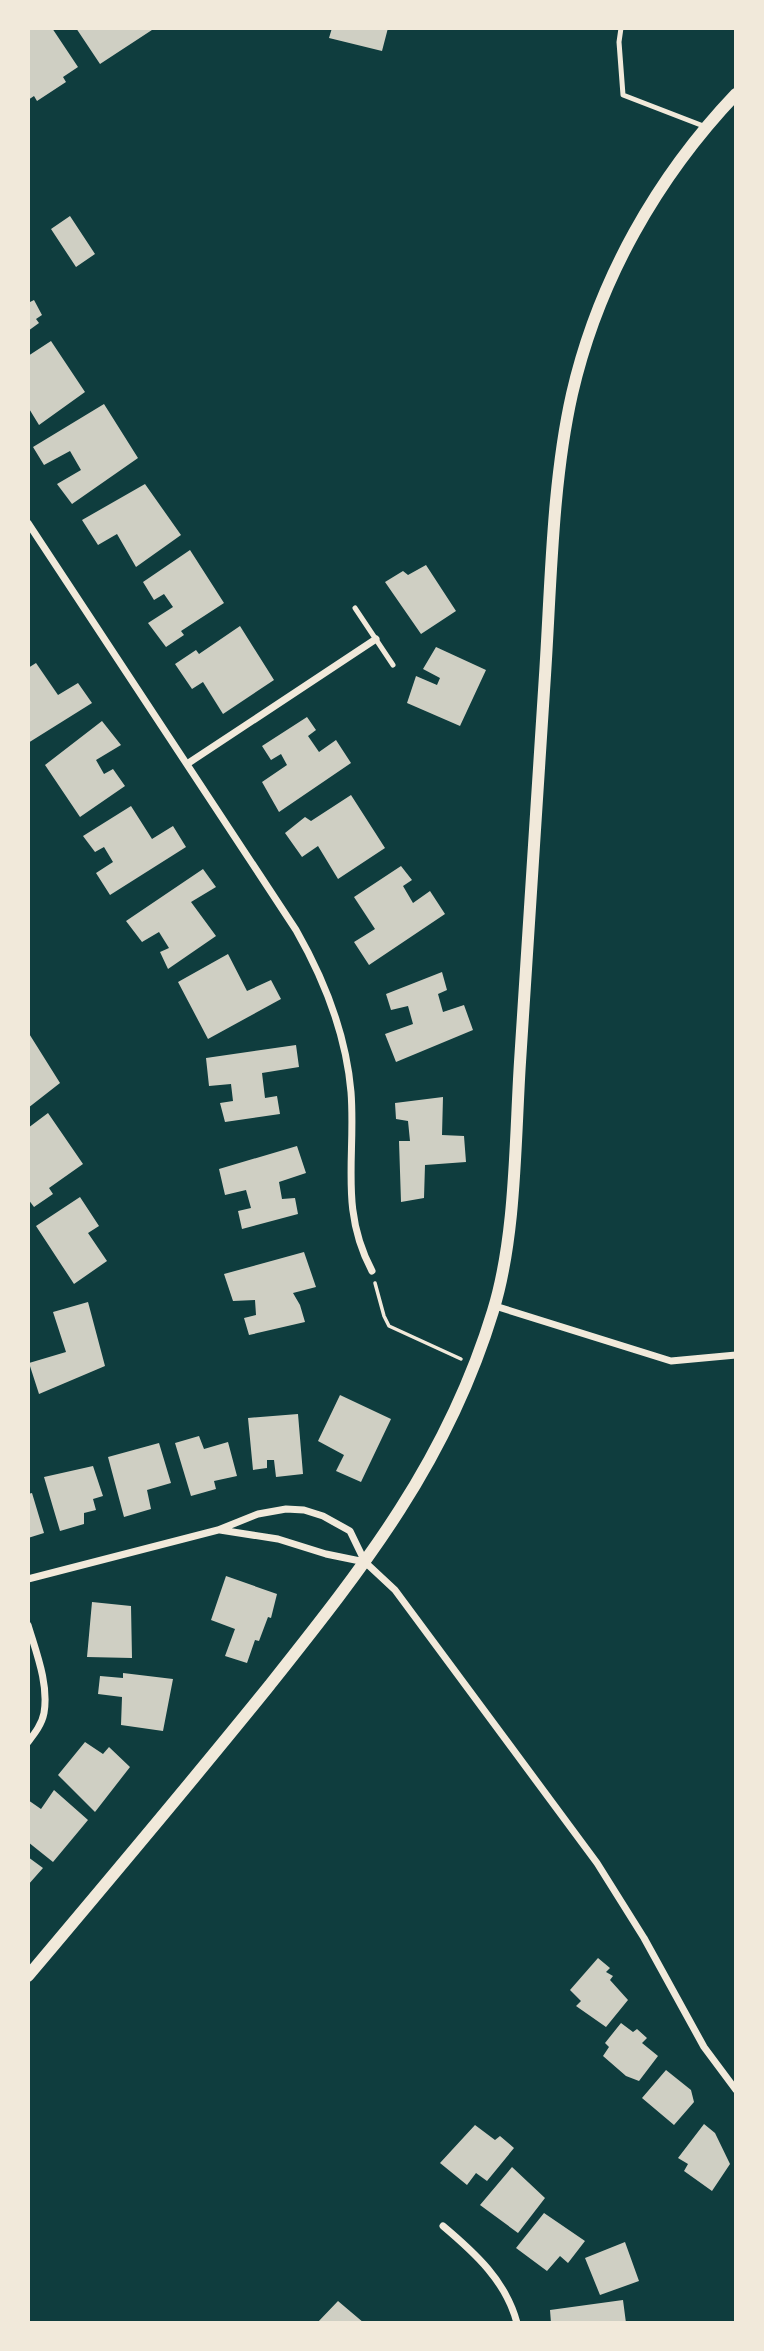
<svg xmlns="http://www.w3.org/2000/svg" width="764" height="2351" font-family="'Source Serif 4',serif">
<style>
.building{fill:#cfcfc3}
.lines{fill:none;stroke-linecap:round;stroke-linejoin:round}
.path{stroke:#f1e9da;stroke-width:3.5}
.service{stroke:#f1e9da;stroke-width:5}
.minor{stroke:#f1e9da;stroke-width:7}
.tertiary{stroke:#f1e9da;stroke-width:12}
</style>
<rect width="100%" height="100%" fill="#0f3d3e"/>
<path class="building" d="M 28,28 L 52,28 L 78,67 L 63,77 L 66,82 L 37,101 L 34,96 L 28,100 Z
M 76,28 L 155,28 L 100,64 Z
M 332,28 L 388,28 L 382,51 L 329,38 Z
M 70,216 L 95,254 L 76,267 L 51,229 Z
M 34,300 L 42,315 L 36,319 L 39,323 L 28,331 L 28,303 Z
M 51,341 L 85,392 L 39,425 L 28,407 L 28,356 Z
M 104,404 L 138,458 L 72,504 L 57,484 L 81,470 L 70,451 L 44,465 L 33,447 Z
M 145,484 L 181,535 L 136,567 L 117,534 L 98,545 L 82,520 Z
M 190,550 L 224,603 L 181,631 L 184,635 L 166,647 L 148,623 L 173,607 L 164,594 L 154,600 L 143,582 Z
M 426,565 L 456,611 L 421,634 L 385,582 L 403,571 L 408,575 Z
M 240,626 L 274,680 L 223,714 L 203,682 L 192,689 L 175,664 L 196,650 L 199,654 Z
M 436,647 L 486,670 L 460,726 L 407,703 L 416,676 L 437,685 L 440,678 L 423,669 Z
M 36,663 L 58,695 L 78,683 L 92,703 L 28,743 L 28,668 Z
M 307,717 L 316,730 L 308,736 L 319,752 L 336,740 L 351,763 L 279,812 L 262,782 L 287,765 L 281,754 L 271,760 L 262,746 Z
M 102,721 L 121,745 L 96,760 L 104,774 L 113,769 L 125,786 L 80,817 L 45,765 Z
M 351,795 L 385,848 L 338,879 L 318,846 L 302,857 L 285,833 L 305,817 L 311,821 Z
M 131,806 L 152,839 L 173,826 L 186,847 L 110,895 L 96,873 L 113,862 L 104,847 L 95,852 L 83,836 Z
M 401,866 L 412,880 L 403,886 L 413,903 L 430,891 L 445,914 L 369,965 L 354,942 L 375,929 L 354,897 Z
M 203,869 L 216,887 L 191,902 L 216,936 L 168,969 L 160,952 L 169,948 L 159,932 L 142,942 L 126,921 Z
M 228,954 L 247,991 L 271,980 L 281,999 L 208,1039 L 178,982 Z
M 442,972 L 447,990 L 438,994 L 443,1012 L 464,1005 L 473,1030 L 396,1062 L 385,1034 L 413,1024 L 408,1006 L 391,1010 L 386,994 Z
M 28,1032 L 60,1083 L 28,1108 Z
M 296,1045 L 299,1067 L 262,1073 L 265,1098 L 277,1096 L 280,1114 L 225,1122 L 220,1103 L 233,1101 L 231,1084 L 209,1086 L 206,1058 Z
M 443,1097 L 442,1135 L 464,1136 L 466,1162 L 425,1165 L 424,1198 L 401,1202 L 399,1141 L 410,1141 L 408,1121 L 396,1119 L 395,1103 Z
M 48,1113 L 83,1164 L 49,1188 L 53,1194 L 34,1207 L 28,1199 L 28,1128 Z
M 297,1146 L 306,1173 L 279,1182 L 282,1199 L 295,1198 L 298,1214 L 242,1229 L 238,1211 L 251,1208 L 246,1190 L 225,1195 L 219,1169 Z
M 80,1197 L 99,1226 L 88,1233 L 107,1261 L 74,1284 L 36,1226 Z
M 304,1252 L 316,1287 L 293,1293 L 300,1305 L 305,1322 L 249,1335 L 244,1318 L 256,1315 L 255,1300 L 233,1301 L 224,1274 Z
M 88,1302 L 105,1366 L 39,1394 L 29,1363 L 66,1352 L 53,1312 Z
M 340,1395 L 391,1419 L 361,1482 L 336,1471 L 344,1455 L 318,1441 Z
M 298,1414 L 303,1474 L 276,1477 L 274,1460 L 267,1460 L 267,1468 L 253,1470 L 248,1418 Z
M 199,1436 L 204,1449 L 228,1442 L 237,1476 L 214,1481 L 216,1489 L 191,1496 L 175,1443 Z
M 159,1443 L 171,1483 L 147,1490 L 151,1509 L 124,1517 L 108,1457 Z
M 93,1466 L 103,1496 L 93,1499 L 96,1510 L 84,1513 L 84,1524 L 60,1531 L 44,1477 Z
M 32,1493 L 44,1533 L 28,1538 L 28,1494 Z
M 226,1576 L 277,1594 L 271,1618 L 268,1617 L 259,1641 L 255,1640 L 247,1663 L 225,1656 L 235,1629 L 211,1620 Z
M 92,1602 L 131,1606 L 132,1658 L 87,1657 Z
M 123,1673 L 173,1679 L 163,1731 L 121,1725 L 122,1697 L 98,1694 L 100,1676 L 123,1678 Z
M 85,1742 L 103,1754 L 109,1747 L 130,1767 L 95,1812 L 58,1775 Z
M 54,1790 L 88,1820 L 53,1862 L 28,1842 L 28,1800 L 41,1809 Z
M 28,1857 L 43,1868 L 28,1885 Z
M 598,1958 L 610,1968 L 606,1972 L 613,1976 L 610,1980 L 628,2000 L 606,2027 L 576,2006 L 581,2001 L 570,1990 Z
M 621,2023 L 633,2032 L 637,2029 L 647,2038 L 642,2043 L 658,2056 L 639,2081 L 626,2076 L 603,2056 L 609,2047 L 605,2043 Z
M 666,2070 L 691,2090 L 694,2102 L 674,2125 L 642,2098 Z
M 704,2124 L 715,2133 L 730,2164 L 712,2191 L 684,2171 L 688,2164 L 678,2158 Z
M 475,2125 L 495,2140 L 500,2136 L 514,2148 L 487,2181 L 476,2173 L 467,2185 L 440,2163 Z
M 512,2167 L 545,2198 L 518,2233 L 480,2205 Z
M 544,2213 L 585,2241 L 568,2263 L 560,2256 L 547,2271 L 516,2248 Z
M 625,2242 L 639,2281 L 600,2295 L 585,2258 Z
M 623,2300 L 626,2323 L 551,2323 L 550,2310 Z
M 338,2301 L 364,2323 L 317,2323 Z"/>
<g class="lines">
<path class="path" d="M 375,1283 L 384,1316 L 389,1326 L 461,1359"/>
<path class="service" d="M 621,28 L 619,42 L 623,95 L 706,127
M 355,608 L 393,665"/>
<path class="minor" d="M 28,523 L 296,930 C 324,979 346,1034 351,1092 C 356,1157 339,1209 372,1271
M 187,764 L 376,639
M 495,1306 L 671,1361 L 736,1355
M 220,1530 L 278,1539 L 326,1554 L 365,1562
M 28,1579 L 218,1530 L 258,1514 L 286,1509 L 304,1510 L 323,1516 L 350,1531 L 365,1562 L 395,1590 L 597,1863 L 644,1938 L 704,2047 L 736,2090
M 28,1625 C 36,1652 49,1684 44,1713 C 42,1724 35,1733 28,1742
M 443,2226 C 475,2253 506,2281 517,2323"/>
<path class="tertiary" d="M 28,1976 C 109,1880 190,1784 269,1686 C 365,1565 447,1462 493,1311 C 516,1237 515,1140 520,1062 C 528,933 536,804 545,675 C 551,584 552,483 572,394 C 598,281 657,177 736,94"/>
</g>
<rect width="764" height="2351" fill="none" stroke="#f1e9da" stroke-width="60"/>
</svg>
